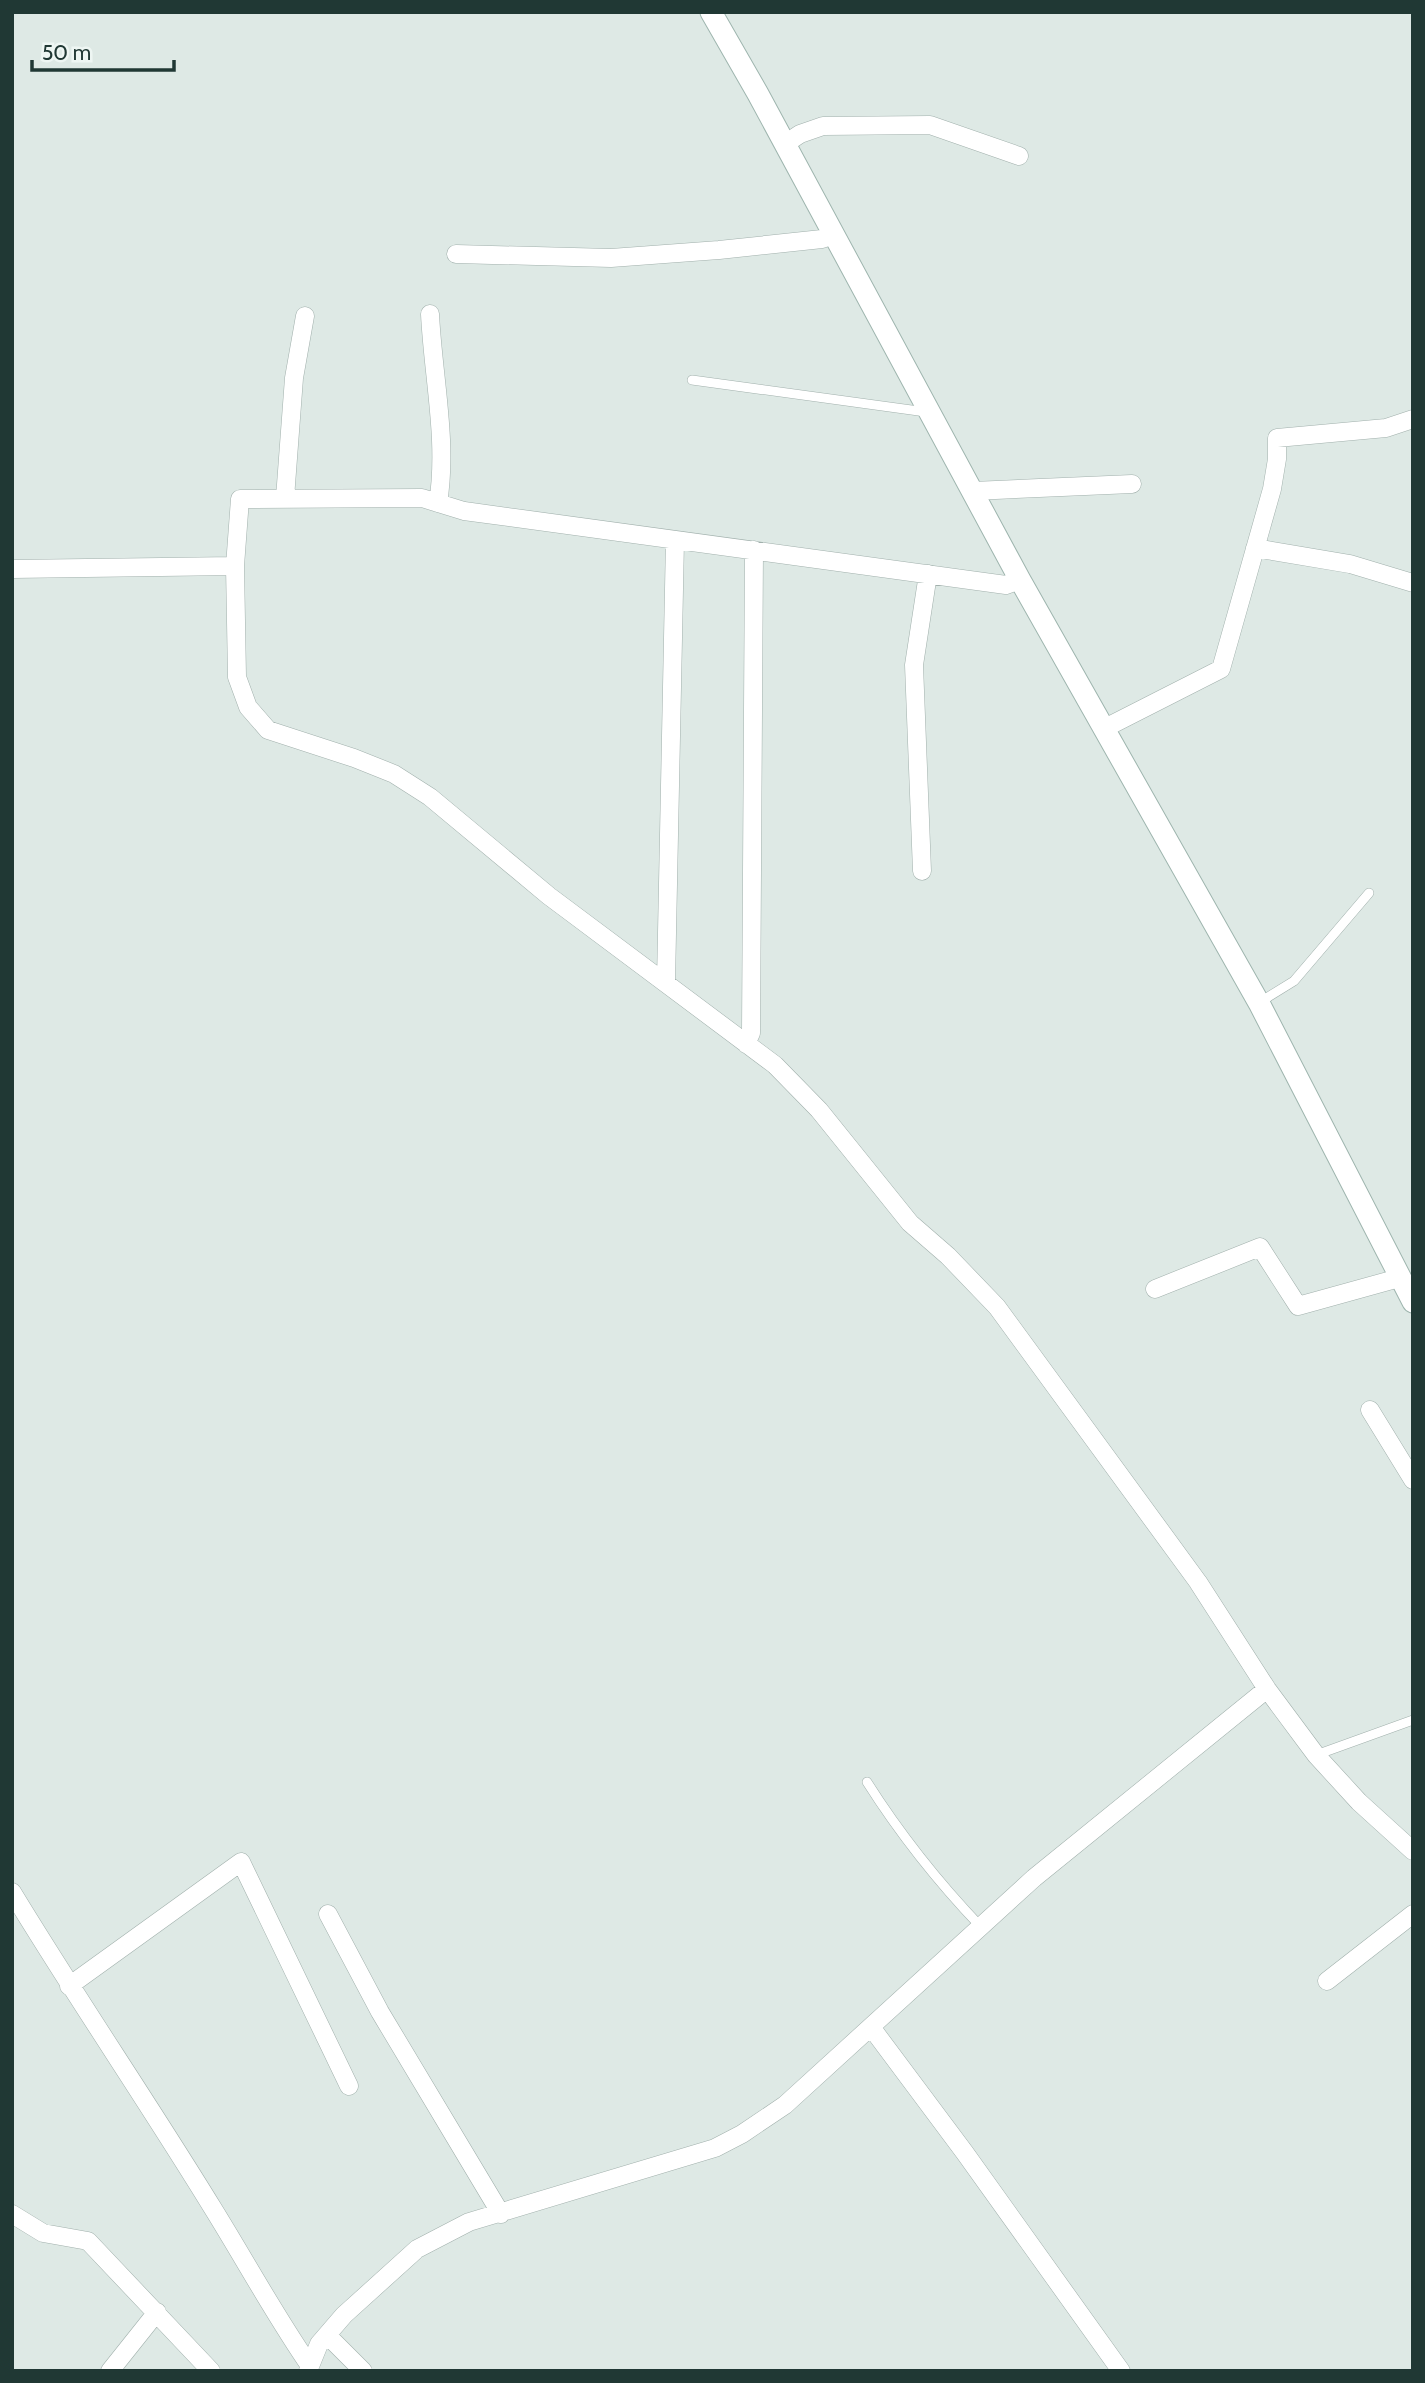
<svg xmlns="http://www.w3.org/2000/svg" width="1425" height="2383" font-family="Cabin,sans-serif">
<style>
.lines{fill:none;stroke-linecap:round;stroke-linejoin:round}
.lane-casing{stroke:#a1b0ac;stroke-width:10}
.street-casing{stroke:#a1b0ac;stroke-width:19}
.secondary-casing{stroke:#9eb5ae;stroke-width:23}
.lane{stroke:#fff;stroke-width:9}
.street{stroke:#fff;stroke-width:18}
.secondary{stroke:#fff;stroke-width:21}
</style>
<rect width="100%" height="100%" fill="#dee9e5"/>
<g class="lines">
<g class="lane-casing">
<path id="lane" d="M 692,380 L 926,412
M 1260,1002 L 1294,981 L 1369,893
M 1316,1755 L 1413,1720
M 867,1782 C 900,1834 938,1882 981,1927"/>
</g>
<g class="street-casing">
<path id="street" d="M 785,144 L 800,134 L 823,126 L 930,125 L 1019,156
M 456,254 L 611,258 L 719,250 L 822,239 L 834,235
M 430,314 C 433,376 448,442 438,503
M 973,491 L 1132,484
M 285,498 L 294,378 L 305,316
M 1255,548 L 1350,564 L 1413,583
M 235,566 L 240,499 L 422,498 L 464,511 L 1006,585 L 1020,580
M 12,569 L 235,566 L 237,677 L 248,707 L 268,730 L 354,758 L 394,774 L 430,797 L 549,896 L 775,1065 L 819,1110 L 910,1223 L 948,1256 L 997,1307 L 1198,1582 L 1267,1689 L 1316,1755 L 1359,1802 L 1413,1851
M 1103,729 L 1221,669 L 1272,489 L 1277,459 L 1277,438 L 1386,428 L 1413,419
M 922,871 L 914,665 L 928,574
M 666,982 L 675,540
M 746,1044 L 751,1033 L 754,550
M 1155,1289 L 1260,1247 L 1298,1306 L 1399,1278
M 1370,1410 L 1413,1480
M 12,1892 C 77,1999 147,2101 212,2207 C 245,2260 274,2314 310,2366
M 328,1914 L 380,2012 L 501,2214
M 1327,1981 L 1413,1914
M 69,1986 L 241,1862 L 349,2086
M 871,2027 L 965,2153 L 1121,2371
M 12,2214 L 43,2233 L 88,2241 L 211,2371
M 327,2335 L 363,2371
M 110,2371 L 157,2312
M 308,2371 L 319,2344 L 344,2315 L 417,2249 L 469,2222 L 715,2148 L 742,2134 L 785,2105 L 1034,1878 L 1267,1689"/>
</g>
<g class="secondary-casing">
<path id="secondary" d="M 711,12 L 758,94 L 1020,580 L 1259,1003 L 1413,1302"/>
</g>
<use href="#lane" class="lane"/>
<use href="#street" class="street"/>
<use href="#secondary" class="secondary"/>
</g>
<rect width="1425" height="2383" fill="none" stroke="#203834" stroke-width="28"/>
<path d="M32 60v10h142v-10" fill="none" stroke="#203834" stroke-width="3.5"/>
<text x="42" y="60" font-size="21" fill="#203834" stroke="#eef6f3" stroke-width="5" paint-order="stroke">50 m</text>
</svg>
